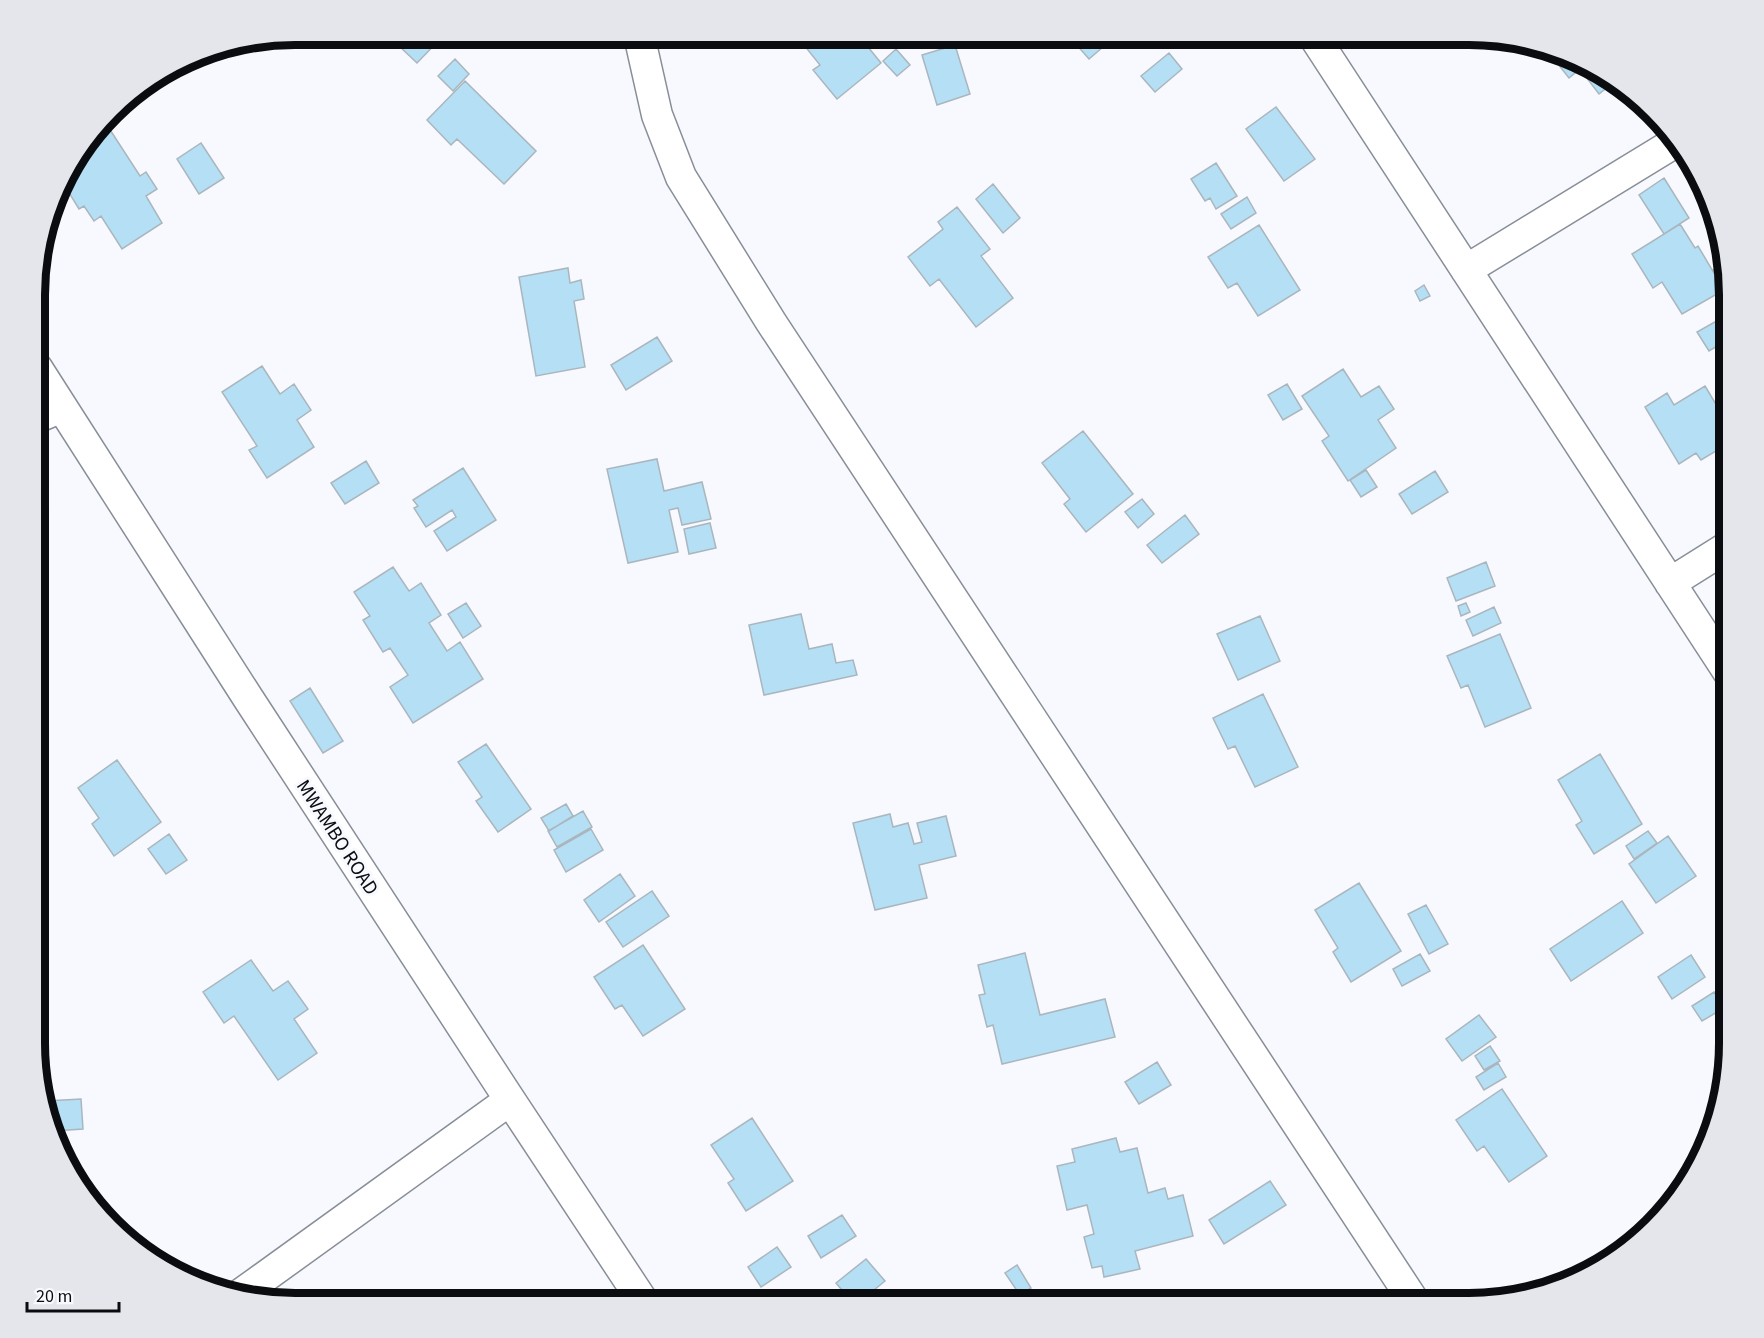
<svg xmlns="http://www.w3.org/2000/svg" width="1764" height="1338" font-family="'Source Sans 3',sans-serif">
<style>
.building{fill:#b5dff5;stroke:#aab6bd;stroke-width:1.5}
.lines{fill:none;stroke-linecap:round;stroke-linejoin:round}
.minor-casing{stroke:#888e98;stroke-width:33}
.minor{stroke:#fff;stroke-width:30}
.labels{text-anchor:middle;stroke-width:6;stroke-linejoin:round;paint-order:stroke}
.street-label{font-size:20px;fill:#0a0c0f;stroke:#f7f9fe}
.rim{fill:none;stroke:#0a0c0f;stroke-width:8}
</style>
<rect width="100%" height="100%" fill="#f7f9fe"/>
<path class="building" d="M 407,35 L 444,35 L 417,63 L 397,44 Z
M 796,35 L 860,35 L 859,36 L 881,63 L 837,99 L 813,70 L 820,65 Z
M 1068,35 L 1117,35 L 1089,59 Z
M 955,45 L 970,94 L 937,105 L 922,55 Z
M 896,49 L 910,65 L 897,76 L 883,61 Z
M 1546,49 L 1569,54 L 1614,82 L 1599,94 L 1580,69 L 1569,78 Z
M 1169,53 L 1182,69 L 1155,92 L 1141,76 Z
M 455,59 L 469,74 L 453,91 L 438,76 Z
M 465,81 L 536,151 L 504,184 L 457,139 L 451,145 L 427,120 Z
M 1276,107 L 1315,159 L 1284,181 L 1246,129 Z
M 105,122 L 140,176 L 146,172 L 157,189 L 146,196 L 162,223 L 122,249 L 101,216 L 94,221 L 84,206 L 79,209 L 63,183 L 69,165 Z
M 201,143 L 224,178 L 199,194 L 177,159 Z
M 1216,163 L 1237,196 L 1216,209 L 1210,198 L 1205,201 L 1191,179 Z
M 1664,178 L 1689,218 L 1664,234 L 1639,195 Z
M 993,184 L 1020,218 L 1003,233 L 976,199 Z
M 1247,197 L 1256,213 L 1231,229 L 1221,214 Z
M 957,207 L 990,249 L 981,256 L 1013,298 L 976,327 L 939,279 L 930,286 L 908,257 L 943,229 L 938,222 Z
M 1680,224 L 1695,248 L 1698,246 L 1724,290 L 1682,314 L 1662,282 L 1653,288 L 1632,254 Z
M 1259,225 L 1300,290 L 1258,316 L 1237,283 L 1228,288 L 1208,257 Z
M 1722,264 L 1728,289 L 1725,291 L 1713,270 Z
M 568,268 L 570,283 L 581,280 L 584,299 L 574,301 L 585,367 L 536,376 L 519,277 Z
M 1424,285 L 1430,296 L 1420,301 L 1415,291 Z
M 1720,319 L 1729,335 L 1729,339 L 1709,351 L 1697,332 Z
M 657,337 L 672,361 L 626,390 L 611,365 Z
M 262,366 L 280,394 L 294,384 L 311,410 L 297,420 L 314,447 L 267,478 L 249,450 L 257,446 L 222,392 Z
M 1343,369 L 1361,397 L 1379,386 L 1394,409 L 1378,420 L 1396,448 L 1348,481 L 1322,441 L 1329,436 L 1302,396 Z
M 1287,384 L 1302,409 L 1283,420 L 1268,395 Z
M 1705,386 L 1729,426 L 1729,431 L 1716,439 L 1721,448 L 1701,460 L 1696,453 L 1679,464 L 1645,407 L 1667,393 L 1674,405 Z
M 1083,431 L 1133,494 L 1086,532 L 1064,504 L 1070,499 L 1042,463 Z
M 657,459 L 664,491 L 702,482 L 711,519 L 682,525 L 678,508 L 669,510 L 678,552 L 628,563 L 607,469 Z
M 366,461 L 379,483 L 345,504 L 331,483 Z
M 463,468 L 496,520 L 447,551 L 434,531 L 456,517 L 452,510 L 426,527 L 414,508 L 418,506 L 413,500 Z
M 1366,470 L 1377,487 L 1361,497 L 1350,480 Z
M 1435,471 L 1448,492 L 1412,514 L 1399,494 Z
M 1142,499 L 1154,514 L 1138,528 L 1125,512 Z
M 1185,515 L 1199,534 L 1162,563 L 1147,545 Z
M 710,523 L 716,548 L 689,554 L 684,529 Z
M 1486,562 L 1495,586 L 1456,601 L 1447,578 Z
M 393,567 L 409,591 L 421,583 L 441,615 L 429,623 L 447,651 L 460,642 L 483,679 L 413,723 L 390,687 L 408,675 L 390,648 L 383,652 L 363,620 L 370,616 L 354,592 Z
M 466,603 L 481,626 L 463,638 L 448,614 Z
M 1466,603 L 1470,612 L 1461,616 L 1458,606 Z
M 1494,607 L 1501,623 L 1473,636 L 1466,620 Z
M 801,614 L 809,649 L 832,644 L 836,663 L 853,660 L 857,675 L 764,695 L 749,625 Z
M 1260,616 L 1280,661 L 1238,680 L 1217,634 Z
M 1500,634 L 1531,708 L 1485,727 L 1468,685 L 1461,688 L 1447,656 Z
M 310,688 L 343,741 L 323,753 L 290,701 Z
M 1263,694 L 1298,767 L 1255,787 L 1235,746 L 1228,749 L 1213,718 Z
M 486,744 L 531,809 L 498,832 L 476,801 L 482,797 L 458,762 Z
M 1600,754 L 1642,824 L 1594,854 L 1576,825 L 1582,821 L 1558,780 Z
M 117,760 L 161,822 L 114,856 L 92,824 L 99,818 L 78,788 Z
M 566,804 L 573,816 L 549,831 L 541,818 Z
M 583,811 L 592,827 L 557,847 L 548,831 Z
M 890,814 L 893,827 L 908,823 L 914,844 L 922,842 L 917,823 L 946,816 L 956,856 L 919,865 L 927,898 L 875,910 L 853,823 Z
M 591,829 L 603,850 L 566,872 L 554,850 Z
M 1648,831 L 1657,843 L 1634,859 L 1626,846 Z
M 169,834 L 187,860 L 166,874 L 148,849 Z
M 1668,836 L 1696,876 L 1656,903 L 1629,864 Z
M 620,874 L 635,896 L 599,922 L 584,900 Z
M 1359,883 L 1401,951 L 1351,982 L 1333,952 L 1338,948 L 1315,910 Z
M 652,891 L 669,916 L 623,947 L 606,922 Z
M 1622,901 L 1643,933 L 1571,981 L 1550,949 Z
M 1426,905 L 1448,944 L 1429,954 L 1408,914 Z
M 643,945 L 685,1009 L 643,1036 L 622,1005 L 615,1009 L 594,977 Z
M 1025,953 L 1040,1015 L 1105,999 L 1115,1037 L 1002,1064 L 993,1025 L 987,1027 L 979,995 L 985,994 L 978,965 Z
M 1420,954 L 1430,971 L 1402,986 L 1393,969 Z
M 1691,955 L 1705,977 L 1672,999 L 1658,977 Z
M 251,960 L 273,991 L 288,981 L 308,1009 L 294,1019 L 317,1053 L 278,1080 L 234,1016 L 224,1023 L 203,992 Z
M 1714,992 L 1724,1008 L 1702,1021 L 1692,1006 Z
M 1729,1010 L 1729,1037 L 1717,1018 Z
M 1479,1015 L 1496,1037 L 1462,1061 L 1446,1039 Z
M 1490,1046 L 1500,1061 L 1484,1070 L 1475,1056 Z
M 1157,1062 L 1171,1085 L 1139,1104 L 1125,1082 Z
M 1498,1063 L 1506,1077 L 1484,1090 L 1476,1077 Z
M 1502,1089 L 1547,1156 L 1509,1182 L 1484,1146 L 1477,1151 L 1456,1120 Z
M 81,1099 L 83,1129 L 54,1131 L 46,1101 Z
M 752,1118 L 793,1181 L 746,1211 L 728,1183 L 734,1179 L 711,1145 Z
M 1116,1138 L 1120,1152 L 1137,1148 L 1148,1193 L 1165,1188 L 1168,1199 L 1183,1195 L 1193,1236 L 1135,1251 L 1140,1269 L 1104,1277 L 1102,1266 L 1092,1268 L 1084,1237 L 1094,1234 L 1087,1205 L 1067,1210 L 1057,1166 L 1075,1162 L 1072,1149 Z
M 77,1159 L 79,1182 L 63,1161 Z
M 1270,1181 L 1286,1205 L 1224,1244 L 1209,1220 Z
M 842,1215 L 856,1236 L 821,1258 L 808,1236 Z
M 777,1247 L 791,1267 L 761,1287 L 748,1267 Z
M 866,1259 L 885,1281 L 858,1303 L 853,1303 L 836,1283 Z
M 1017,1265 L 1031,1288 L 1020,1295 L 1005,1273 Z"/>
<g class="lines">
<g class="minor-casing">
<path id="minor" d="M 639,35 L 657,115 L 681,177 L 771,322 L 1415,1303
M 1313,35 L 1729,673
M 1466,270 L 1674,143
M 37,368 L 248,698 L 510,1100 L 644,1303
M 36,418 L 62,407
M 1670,583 L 1729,546
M 241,1294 L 510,1100"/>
</g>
<use href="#minor" class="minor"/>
</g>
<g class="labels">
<g class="street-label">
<text transform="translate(338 837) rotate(57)" y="7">MWAMBO ROAD</text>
</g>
</g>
<path d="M0 0H1764V1338H0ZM295 45H1469A250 250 0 0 1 1719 295V1043A250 250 0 0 1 1469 1293H295A250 250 0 0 1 45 1043V295A250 250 0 0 1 295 45Z" fill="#e4e6eb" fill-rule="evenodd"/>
<path class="rim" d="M295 45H1469A250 250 0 0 1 1719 295V1043A250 250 0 0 1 1469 1293H295A250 250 0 0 1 45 1043V295A250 250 0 0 1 295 45Z"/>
<path d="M27 1302v9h92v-9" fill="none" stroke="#0a0c0f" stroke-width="3"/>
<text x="36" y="1302" font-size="18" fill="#0a0c0f" stroke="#f7f9fe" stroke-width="4.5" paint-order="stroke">20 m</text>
</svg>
